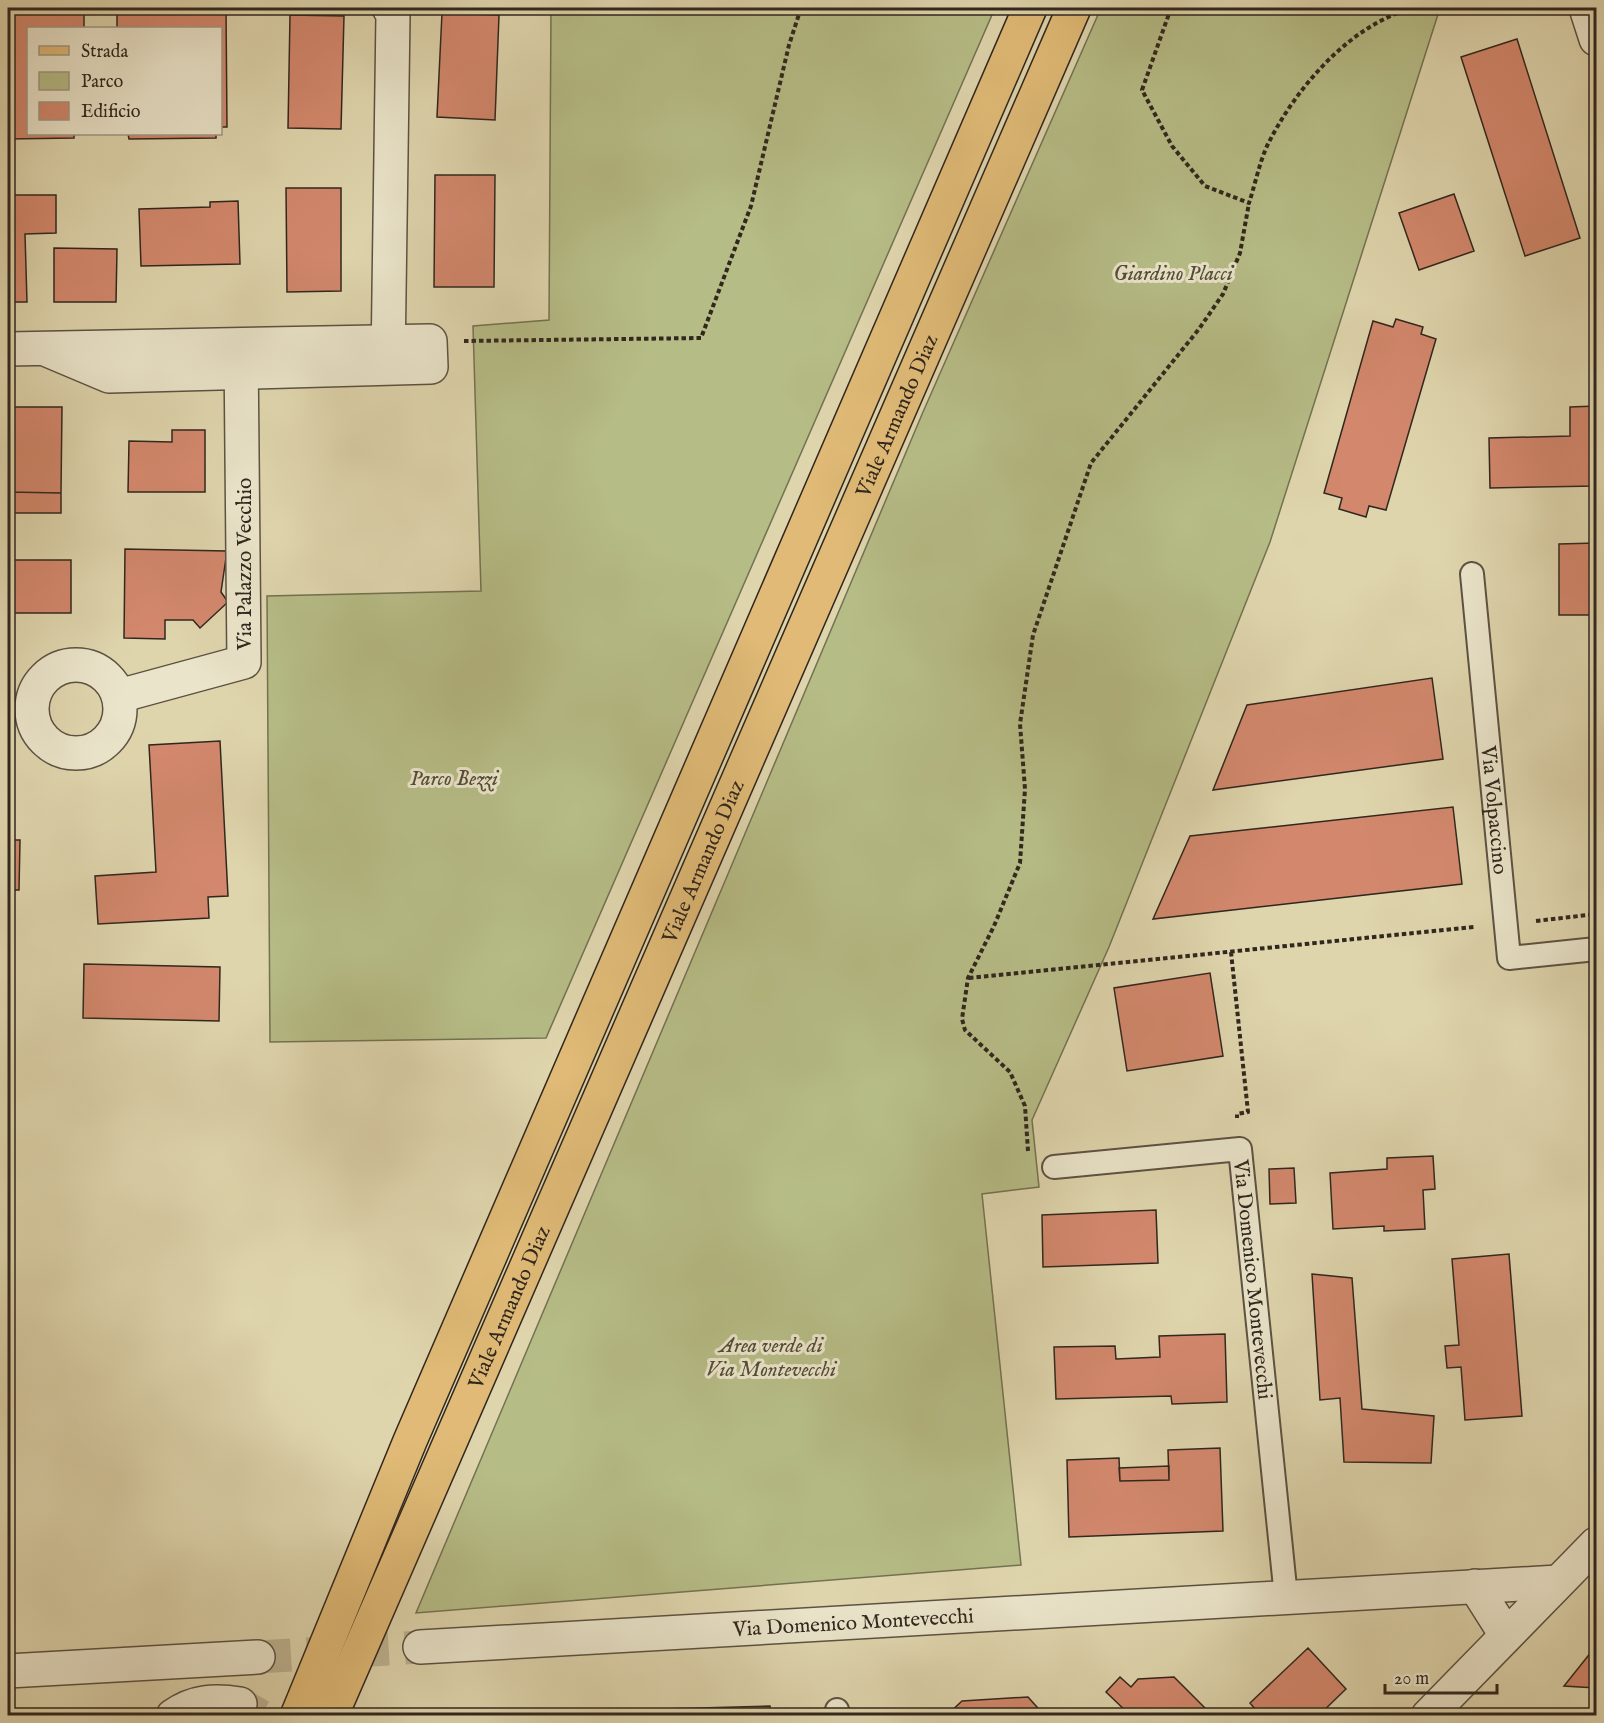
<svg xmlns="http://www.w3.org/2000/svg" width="1604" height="1723" font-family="'IM FELL English',serif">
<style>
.green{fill:#b6bc86;stroke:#737252;stroke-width:1.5}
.building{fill:#d3886d;stroke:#30271e;stroke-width:1.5}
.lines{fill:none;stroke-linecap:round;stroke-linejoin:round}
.street-tunnel{stroke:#bcb290;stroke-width:33;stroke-dasharray:33 16;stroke-linecap:butt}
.lane-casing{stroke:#5c5242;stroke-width:26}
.street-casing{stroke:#5c5242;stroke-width:36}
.primary-casing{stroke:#30271e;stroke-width:36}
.path{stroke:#30271e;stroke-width:4;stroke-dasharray:4.5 3;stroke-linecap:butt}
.lane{stroke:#eae4ca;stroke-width:22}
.street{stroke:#eae4ca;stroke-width:33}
.primary{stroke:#e0ba76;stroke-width:33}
.labels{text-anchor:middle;stroke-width:6;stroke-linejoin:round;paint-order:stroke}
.park-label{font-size:21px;font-style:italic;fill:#524c38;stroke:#eae4ca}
.street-label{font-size:21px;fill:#30271e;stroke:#eae4ca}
</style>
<rect width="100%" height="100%" fill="#dfd5ad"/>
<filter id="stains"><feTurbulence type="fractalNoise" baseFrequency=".00333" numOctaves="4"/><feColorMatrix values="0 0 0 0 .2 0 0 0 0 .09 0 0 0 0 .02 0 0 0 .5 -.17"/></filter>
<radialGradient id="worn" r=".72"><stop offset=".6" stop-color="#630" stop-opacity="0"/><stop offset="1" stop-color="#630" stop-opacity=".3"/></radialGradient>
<path class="green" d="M 551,8 L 995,8 L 546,1038 L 270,1042 L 267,596 L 481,591 L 473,326 L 549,320 Z
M 1101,8 L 1440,8 L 1270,542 L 1109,947 L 1032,1120 L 1039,1187 L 982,1194 L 1021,1565 L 416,1613 L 923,412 Z"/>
<path class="building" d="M 8,8 L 84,8 L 84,28 L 28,28 L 28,134 L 74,134 L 74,138 L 8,139 Z
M 117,8 L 226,8 L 227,127 L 220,127 L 220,28 L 117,28 Z
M 442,13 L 499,15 L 495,120 L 437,117 Z
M 290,15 L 344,16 L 341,129 L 288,128 Z
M 1517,39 L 1580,238 L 1525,256 L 1461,57 Z
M 128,134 L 216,134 L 216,138 L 129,139 Z
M 435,175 L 495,175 L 494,287 L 434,287 Z
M 286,188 L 341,188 L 341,291 L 287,292 Z
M 1454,194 L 1474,251 L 1419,270 L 1399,213 Z
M 8,195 L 56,195 L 56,233 L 25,234 L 27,302 L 8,302 Z
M 238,201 L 240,264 L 141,266 L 139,209 L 210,207 L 210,202 Z
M 54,248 L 117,249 L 116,302 L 54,302 Z
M 1396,319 L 1423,327 L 1421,334 L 1436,339 L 1386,510 L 1369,506 L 1366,517 L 1339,509 L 1342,498 L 1324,493 L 1373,321 L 1393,327 Z
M 1596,406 L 1596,486 L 1490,488 L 1489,438 L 1570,436 L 1570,407 Z
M 8,407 L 62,407 L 61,493 L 8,492 Z
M 172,430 L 205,430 L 205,492 L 128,492 L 129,441 L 172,442 Z
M 8,492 L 61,493 L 61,513 L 8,513 Z
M 1596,543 L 1596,629 L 1593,629 L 1593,615 L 1559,615 L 1559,544 Z
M 125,549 L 227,551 L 221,592 L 228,602 L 200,628 L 193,620 L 165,620 L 165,639 L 124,638 Z
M 8,560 L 71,560 L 71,613 L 8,613 Z
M 1432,678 L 1443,759 L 1213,790 L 1247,705 Z
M 220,741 L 228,896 L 208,897 L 209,918 L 98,924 L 95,876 L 156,872 L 149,745 Z
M 1453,807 L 1462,884 L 1153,919 L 1190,836 Z
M 8,840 L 20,840 L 19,890 L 8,890 Z
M 84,964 L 220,967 L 219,1021 L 83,1018 Z
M 1210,973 L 1223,1056 L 1127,1071 L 1114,988 Z
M 1433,1156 L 1435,1189 L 1423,1190 L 1425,1229 L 1384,1231 L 1384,1226 L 1333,1229 L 1330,1173 L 1387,1169 L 1387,1158 Z
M 1294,1168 L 1296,1203 L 1270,1204 L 1269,1169 Z
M 1156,1210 L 1158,1263 L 1043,1267 L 1042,1215 Z
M 1509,1254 L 1522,1416 L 1465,1420 L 1461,1367 L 1447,1368 L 1445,1346 L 1459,1345 L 1452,1259 Z
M 1312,1274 L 1352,1278 L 1362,1409 L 1434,1416 L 1431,1463 L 1344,1462 L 1340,1398 L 1320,1400 Z
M 1225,1334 L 1227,1402 L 1172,1404 L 1171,1396 L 1056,1399 L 1054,1347 L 1115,1346 L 1116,1359 L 1160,1357 L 1159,1336 Z
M 1220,1448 L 1223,1531 L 1069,1537 L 1067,1460 L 1119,1458 L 1120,1481 L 1169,1480 L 1168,1450 Z
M 1169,1466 L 1169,1480 L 1120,1481 L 1119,1468 Z
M 1596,1646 L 1596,1688 L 1564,1686 Z
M 1308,1648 L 1346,1689 L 1318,1716 L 1261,1716 L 1250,1703 Z
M 1120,1677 L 1131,1687 L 1138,1679 L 1174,1677 L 1213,1716 L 1131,1716 L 1106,1692 Z
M 1028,1697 L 1045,1716 L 946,1716 L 962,1701 Z
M 770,1706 L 770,1716 L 624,1716 L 624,1710 Z"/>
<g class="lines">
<path class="street-tunnel" d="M 258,1657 L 420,1647
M 240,1704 L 261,1716"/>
<g class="lane-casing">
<g id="lane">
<path id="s1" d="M 1472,574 L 1509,958 L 1596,949"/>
<path id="s2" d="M 1054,1167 L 1240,1149 L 1286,1597"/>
<path d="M 837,1710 L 837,1716"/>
</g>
</g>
<g class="street-casing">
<g id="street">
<path d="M 1586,8 L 1596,39"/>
<path d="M 8,349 L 430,341 L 431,367 L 109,376 L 45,349"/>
<path d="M 388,363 L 393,14 L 389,8"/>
<circle cx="76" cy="709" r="44"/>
<path d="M 119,696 L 244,662 L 241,349"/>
<path d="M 1475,1586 L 1506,1635"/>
<path id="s3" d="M 420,1647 L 1558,1582"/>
<path d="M 8,1671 L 258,1657"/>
<path d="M 173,1716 C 194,1701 215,1700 240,1704"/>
<path d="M 1428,1716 L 1596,1544"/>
</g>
</g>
<g class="primary-casing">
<g id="primary">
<path d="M 297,1716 L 410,1441 L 1030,8"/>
<path id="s4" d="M 331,1716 L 1074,8"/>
</g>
</g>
<path class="path" d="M 1171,8 L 1142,90 L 1172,146 L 1205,186 L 1249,203 C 1255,185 1259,164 1267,146 C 1295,89 1349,25 1413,8
M 464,341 L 701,338 L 751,206 L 789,45 L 801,8
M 1536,921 L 1596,914
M 1231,952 L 1248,1112 L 1237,1114 L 1237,1118
M 969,978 L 1474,927
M 1028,1151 L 1025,1106 L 1010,1072 L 965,1030 L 962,1019 L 968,978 L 994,926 L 1020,863 L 1025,789 L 1020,724 L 1033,635 L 1091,463 L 1199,329 L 1223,294 L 1240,253 L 1249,203"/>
<use href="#lane" class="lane"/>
<use href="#street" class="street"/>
<use href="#primary" class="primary"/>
</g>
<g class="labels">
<g class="park-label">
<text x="1173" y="280">Giardino Placci</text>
<text x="454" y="785">Parco Bezzi</text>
<text x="771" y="1352">Area verde di<tspan x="771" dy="24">Via Montevecchi</tspan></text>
</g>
<g class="street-label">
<text dy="7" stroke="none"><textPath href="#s4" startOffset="1418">Viale Armando Diaz</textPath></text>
<text transform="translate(244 564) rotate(-90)" y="7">Via Palazzo Vecchio</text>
<text dy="7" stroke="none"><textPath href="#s1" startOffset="237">Via Volpaccino</textPath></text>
<text dy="7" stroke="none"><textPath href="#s4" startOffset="932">Viale Armando Diaz</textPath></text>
<text dy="7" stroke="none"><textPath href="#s2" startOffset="318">Via Domenico Montevecchi</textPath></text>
<text dy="7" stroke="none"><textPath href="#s4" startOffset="446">Viale Armando Diaz</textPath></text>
<text dy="7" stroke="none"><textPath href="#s3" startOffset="434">Via Domenico Montevecchi</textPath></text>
</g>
</g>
<rect width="1604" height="1723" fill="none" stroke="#dfd5ad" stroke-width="30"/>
<rect x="9" y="9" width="1586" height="1705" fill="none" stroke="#30271e" stroke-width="3"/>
<rect x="15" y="15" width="1574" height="1693" fill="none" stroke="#30271e" stroke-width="1.5"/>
<rect x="27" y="27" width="195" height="108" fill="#eae4ca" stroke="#a09885" stroke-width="1.5"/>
<rect x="39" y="46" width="30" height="9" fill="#e0ba76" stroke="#a09885" stroke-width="1.5"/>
<text x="81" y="57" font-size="18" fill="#30271e">Strada</text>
<rect x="39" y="72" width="30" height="18" fill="#b6bc86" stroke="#a09885" stroke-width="1.5"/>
<text x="81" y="87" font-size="18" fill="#30271e">Parco</text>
<rect x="39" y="102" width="30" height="18" fill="#d3886d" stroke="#a09885" stroke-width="1.5"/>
<text x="81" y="117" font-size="18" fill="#30271e">Edificio</text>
<path d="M1385 1684v9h112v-9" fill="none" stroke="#30271e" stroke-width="3"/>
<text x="1394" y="1684" font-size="18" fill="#30271e" stroke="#eae4ca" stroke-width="4.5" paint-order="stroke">20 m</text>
<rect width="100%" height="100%" filter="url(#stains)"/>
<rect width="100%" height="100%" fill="url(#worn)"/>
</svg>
